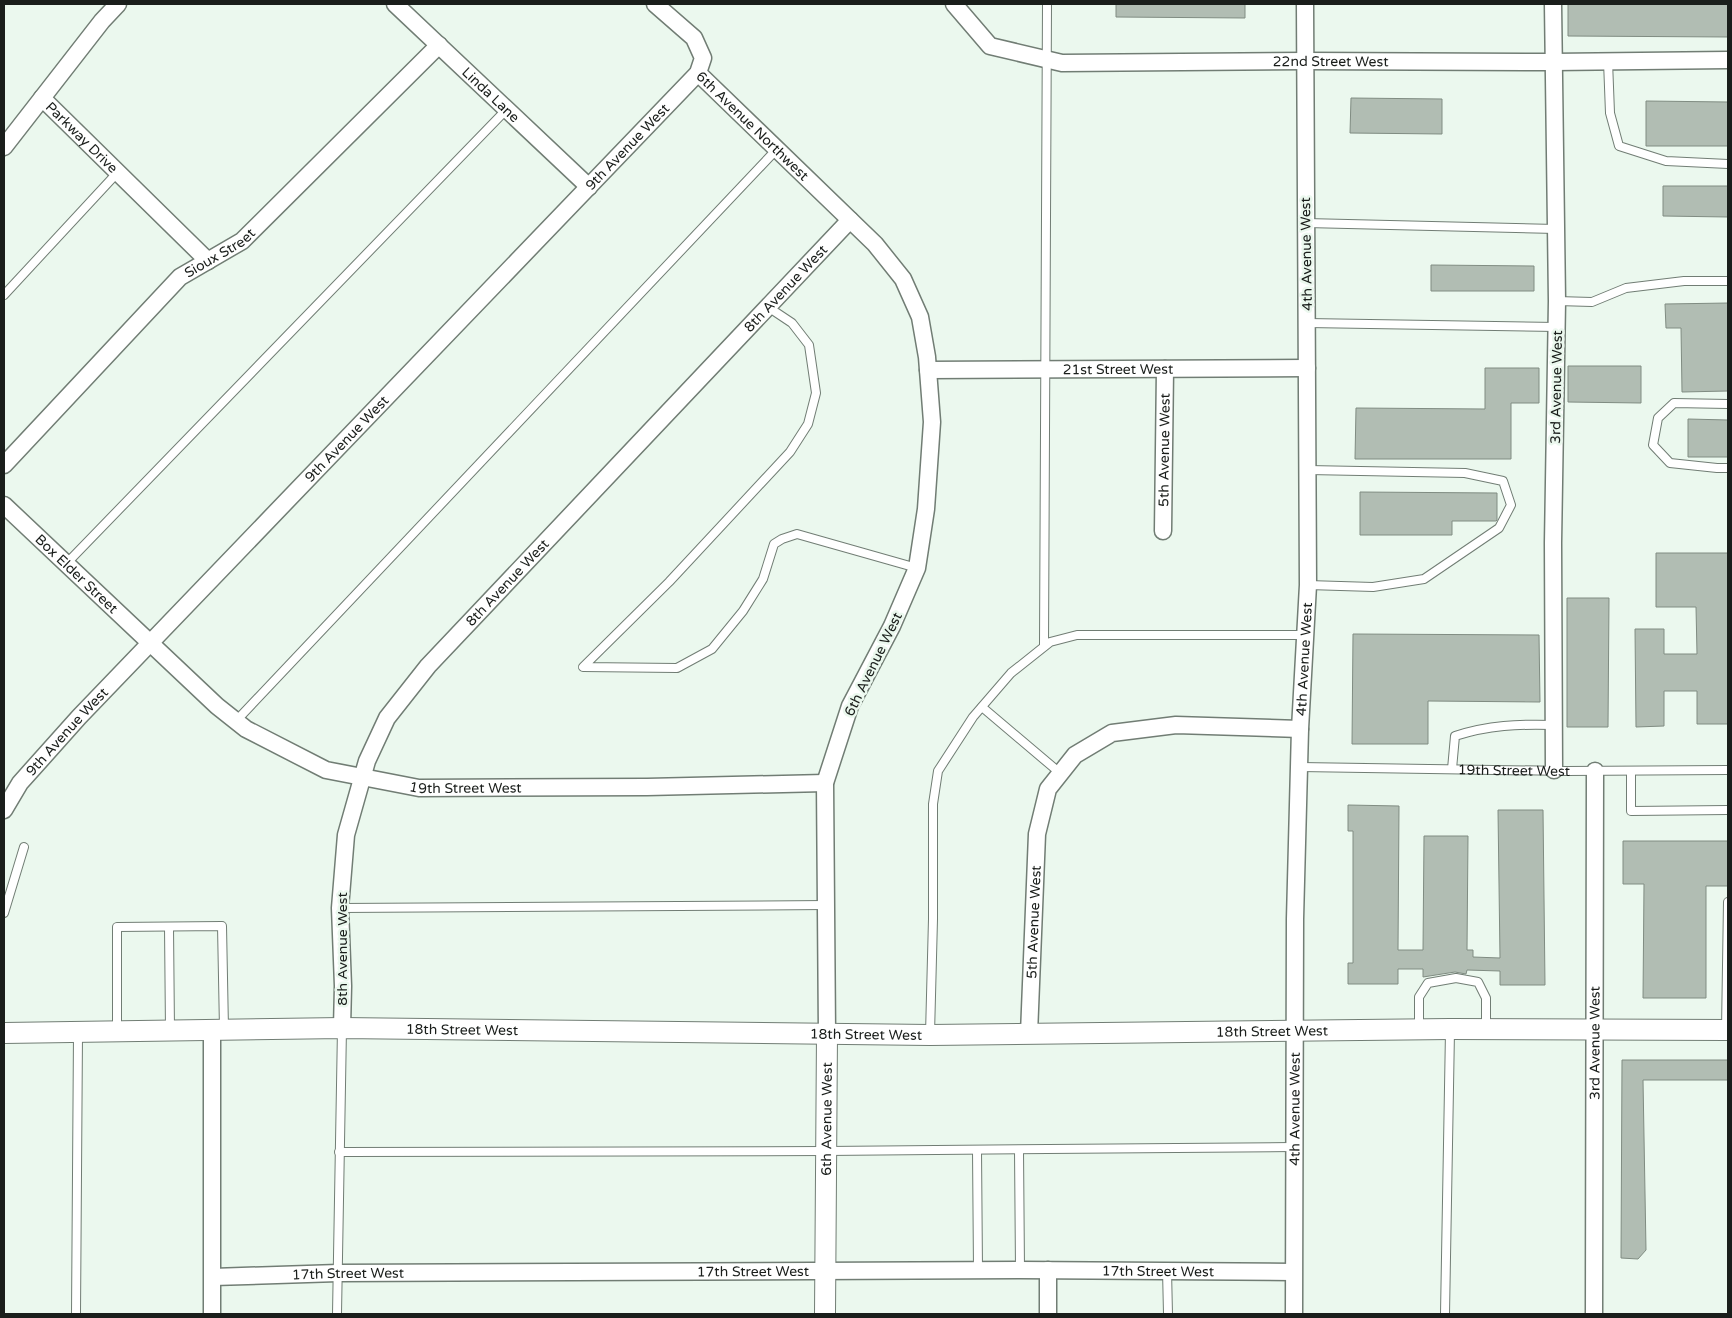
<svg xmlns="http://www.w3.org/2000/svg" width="1732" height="1318" font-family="'Varela Round',sans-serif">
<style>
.building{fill:#b1bdb3;stroke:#808c82}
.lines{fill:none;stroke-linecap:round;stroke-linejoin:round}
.service-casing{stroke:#717d74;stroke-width:10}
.minor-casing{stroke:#717d74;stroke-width:19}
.tertiary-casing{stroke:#717d74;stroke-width:22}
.service{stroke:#fff;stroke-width:8}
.minor{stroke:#fff;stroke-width:16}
.tertiary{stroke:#fff;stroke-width:20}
.labels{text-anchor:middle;stroke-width:5;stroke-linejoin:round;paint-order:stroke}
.street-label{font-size:14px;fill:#1a1e1b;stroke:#ebf8ee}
</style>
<rect width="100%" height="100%" fill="#ebf8ee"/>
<path class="building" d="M 1116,4 L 1245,4 L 1245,18 L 1116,17 Z
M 1568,4 L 1728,4 L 1728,37 L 1568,36 Z
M 1351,98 L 1442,99 L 1442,134 L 1350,133 Z
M 1646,101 L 1728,102 L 1728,146 L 1646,146 Z
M 1663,186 L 1728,186 L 1728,217 L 1663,216 Z
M 1431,265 L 1534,266 L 1534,291 L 1431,291 Z
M 1728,303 L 1728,391 L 1682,392 L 1681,328 L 1666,328 L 1665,304 Z
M 1568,366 L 1641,366 L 1641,403 L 1568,402 Z
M 1485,368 L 1539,368 L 1539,403 L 1511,403 L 1511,459 L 1355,459 L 1356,408 L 1485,409 Z
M 1688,419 L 1728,420 L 1728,457 L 1688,457 Z
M 1360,492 L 1497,493 L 1497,520 L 1496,521 L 1452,521 L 1452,535 L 1360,535 Z
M 1656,553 L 1728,553 L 1728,724 L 1697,724 L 1697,691 L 1664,691 L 1664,726 L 1636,727 L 1635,629 L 1664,629 L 1664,654 L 1697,654 L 1696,607 L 1656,607 Z
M 1567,598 L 1609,598 L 1608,727 L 1567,727 Z
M 1353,634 L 1539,635 L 1540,702 L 1428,701 L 1428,744 L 1352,744 Z
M 1348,805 L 1399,806 L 1398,950 L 1423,950 L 1424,836 L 1468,836 L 1467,950 L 1473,950 L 1473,957 L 1500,958 L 1498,810 L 1543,810 L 1545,985 L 1500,985 L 1500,971 L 1467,970 L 1466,974 L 1455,972 L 1423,977 L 1423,969 L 1398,969 L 1398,984 L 1348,984 L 1348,963 L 1353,963 L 1353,831 L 1348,831 Z
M 1623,841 L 1728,841 L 1728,886 L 1706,886 L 1706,998 L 1643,998 L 1644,884 L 1623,884 Z
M 1622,1060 L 1728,1060 L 1728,1080 L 1643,1080 L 1646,1250 L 1638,1259 L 1621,1258 Z"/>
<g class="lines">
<g class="service-casing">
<g id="service">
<path d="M 1608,61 L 1610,113 L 1619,146 L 1666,161 L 1728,164"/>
<path d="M 1306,223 L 1556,229"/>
<path d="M 4,295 L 118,172"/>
<path d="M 1557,301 L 1592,302 L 1626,288 L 1684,281 L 1728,281"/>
<path d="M 768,307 L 792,323 L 809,345 L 816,393 L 808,424 L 790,452 L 669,582 L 583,667 L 677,668 L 712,649 L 743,611 L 763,579 L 774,544 L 782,539 L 797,534 L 917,568"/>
<path d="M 1307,323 L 1557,327"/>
<path d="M 1728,404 L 1674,403 L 1658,418 L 1653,445 L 1670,463 L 1717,468 L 1728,468"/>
<path d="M 66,564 L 507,109"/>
<path d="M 1308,585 L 1373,587 L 1424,579 L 1499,528 L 1511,505 L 1503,481 L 1465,473 L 1308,470"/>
<path d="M 1044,646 L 1047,4"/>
<path d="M 982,707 L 1060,773"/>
<path d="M 236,721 L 777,149"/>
<path id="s1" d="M 1300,767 L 1566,771 L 1728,770"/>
<path d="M 1452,769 L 1455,736 C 1489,725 1518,724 1554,725"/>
<path d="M 1631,771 L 1631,811 L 1728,810"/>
<path d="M 340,908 L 827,905"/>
<path d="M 4,913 L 24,847"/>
<path d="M 169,927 L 170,1030"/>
<path d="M 1419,1029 L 1419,997 L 1428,983 L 1456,978 L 1478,982 L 1486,998 L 1486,1029"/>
<path d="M 1726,1030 L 1728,902"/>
<path d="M 117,1031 L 117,927 L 222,926 L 224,1029"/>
<path d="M 930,1034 L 933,919 L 933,804 L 938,771 L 973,717 L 1011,673 L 1050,642 L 1077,635 L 1306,635"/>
<path d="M 977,1150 L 978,1270"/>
<path d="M 1019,1150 L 1020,1270"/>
<path d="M 339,1152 L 826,1151 L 1293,1147"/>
<path d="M 1167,1270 L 1168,1314"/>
<path d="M 76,1314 L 78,1034"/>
<path d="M 337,1314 L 342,1028"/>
<path d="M 1445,1314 L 1450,1031"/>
</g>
</g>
<g class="minor-casing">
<g id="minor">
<path id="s2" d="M 395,4 L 589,187"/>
<path id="s3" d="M 954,4 L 990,46 L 1062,63 L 1305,61 L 1553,62 L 1728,60"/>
<path d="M 1553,4 L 1557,301 L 1553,543 L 1554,770"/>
<path id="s4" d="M 698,73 L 875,244 L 903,279 L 920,317 L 927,357 L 932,422 L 926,509 L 917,568 L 892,626 L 850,706 L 825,783 L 827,1034"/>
<path id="s5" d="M 42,98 L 208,261"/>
<path d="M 4,147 L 102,21 L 118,4"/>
<path id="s6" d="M 928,370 L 1307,368"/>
<path id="s7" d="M 4,465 L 180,277 L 242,241 L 439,45"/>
<path id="s8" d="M 4,505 L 217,706 L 246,729 L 326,770 L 419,788 L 647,787 L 825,783"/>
<path id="s9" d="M 1163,531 L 1165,369"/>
<path id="s10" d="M 4,810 L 20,783 L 79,717 L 698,73 L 703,58 L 694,38 L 655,4"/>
<path id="s11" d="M 342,1028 L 343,986 L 340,908 L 346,835 L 367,761 L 387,718 L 428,666 L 850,220"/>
<path id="s12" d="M 1029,1034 L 1037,834 L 1048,789 L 1075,755 L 1112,733 L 1176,725 L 1300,729"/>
<path id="s13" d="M 213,1277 L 338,1273 L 1020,1270 L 1293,1272"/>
<path d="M 212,1314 L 212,1030"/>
<path d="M 1048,1314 L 1048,1270"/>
<path id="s14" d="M 1294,1314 L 1295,919 L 1300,729 L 1308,585 L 1305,4"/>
<path id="s15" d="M 1594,1314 L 1595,771"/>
</g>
</g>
<g class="tertiary-casing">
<g id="tertiary">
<path id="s16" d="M 4,1033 L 342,1028 L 930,1035 L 1450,1029 L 1728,1030"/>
<path id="s17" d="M 825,1314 L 827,1034"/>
</g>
</g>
<use href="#service" class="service"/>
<use href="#minor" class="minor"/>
<use href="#tertiary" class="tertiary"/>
</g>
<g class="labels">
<g class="street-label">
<text dy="5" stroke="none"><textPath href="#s3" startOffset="398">22nd Street West</textPath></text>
<text dy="5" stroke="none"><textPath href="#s2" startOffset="132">Linda Lane</textPath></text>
<text dy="5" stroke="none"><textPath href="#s4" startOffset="76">6th Avenue Northwest</textPath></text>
<text dy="5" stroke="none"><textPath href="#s5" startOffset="56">Parkway Drive</textPath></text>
<text dy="5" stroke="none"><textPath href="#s10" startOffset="911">9th Avenue West</textPath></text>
<text dy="5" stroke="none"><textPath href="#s7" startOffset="304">Sioux Street</textPath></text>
<text transform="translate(1306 254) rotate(-91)" y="5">4th Avenue West</text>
<text dy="5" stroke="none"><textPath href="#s11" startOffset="904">8th Avenue West</textPath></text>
<text dy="5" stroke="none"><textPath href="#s6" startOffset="190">21st Street West</textPath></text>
<text transform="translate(1556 387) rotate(-89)" y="5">3rd Avenue West</text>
<text dy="5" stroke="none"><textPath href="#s10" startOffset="506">9th Avenue West</textPath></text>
<text dy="5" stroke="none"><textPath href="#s9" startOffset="81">5th Avenue West</textPath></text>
<text dy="5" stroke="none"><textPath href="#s8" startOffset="100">Box Elder Street</textPath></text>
<text dy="5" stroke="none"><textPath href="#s11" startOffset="499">8th Avenue West</textPath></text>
<text dy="5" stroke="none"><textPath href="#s14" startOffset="655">4th Avenue West</textPath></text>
<text transform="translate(873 664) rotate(-64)" y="5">6th Avenue West</text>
<text dy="5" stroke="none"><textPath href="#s10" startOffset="101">9th Avenue West</textPath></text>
<text dy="5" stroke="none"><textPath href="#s1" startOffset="214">19th Street West</textPath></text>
<text dy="5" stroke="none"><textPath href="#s8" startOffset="561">19th Street West</textPath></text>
<text dy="5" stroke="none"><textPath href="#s12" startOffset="112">5th Avenue West</textPath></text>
<text transform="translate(342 949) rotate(-90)" y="5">8th Avenue West</text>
<text dy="5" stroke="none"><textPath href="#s16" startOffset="458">18th Street West</textPath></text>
<text dy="5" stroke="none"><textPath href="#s16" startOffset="1268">18th Street West</textPath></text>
<text dy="5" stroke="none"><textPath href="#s16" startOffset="862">18th Street West</textPath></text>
<text dy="5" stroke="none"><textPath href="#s15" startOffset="271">3rd Avenue West</textPath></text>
<text dy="5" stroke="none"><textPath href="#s14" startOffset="205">4th Avenue West</textPath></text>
<text dy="5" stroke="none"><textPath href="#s17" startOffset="195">6th Avenue West</textPath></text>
<text dy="5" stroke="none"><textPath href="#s13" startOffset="540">17th Street West</textPath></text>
<text dy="5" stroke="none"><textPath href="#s13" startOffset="945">17th Street West</textPath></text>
<text dy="5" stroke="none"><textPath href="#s13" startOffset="135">17th Street West</textPath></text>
</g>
</g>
<rect width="1732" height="1318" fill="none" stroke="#1a1e1b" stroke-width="10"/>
</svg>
